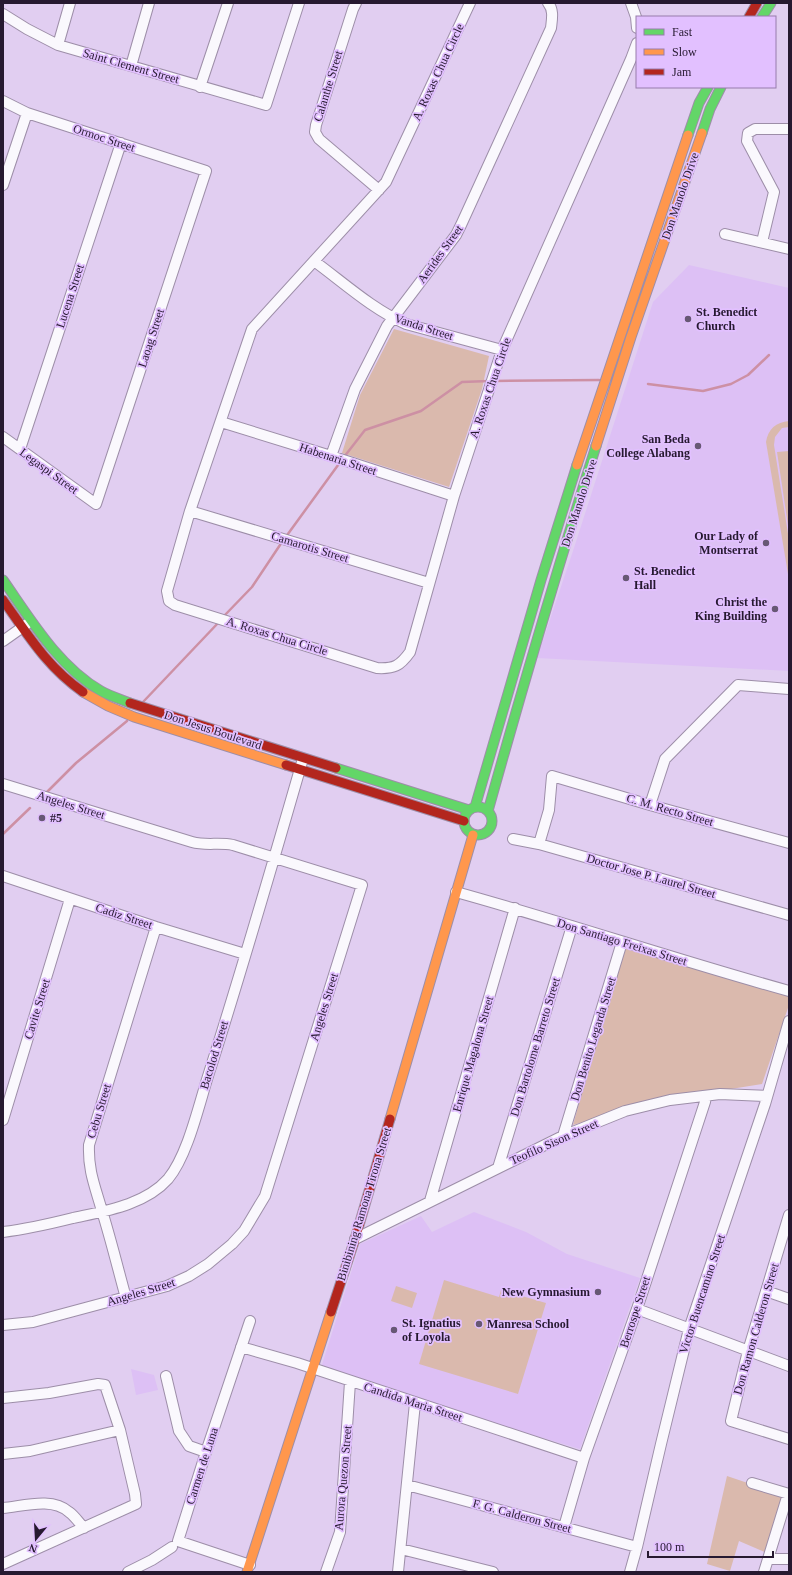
<svg xmlns="http://www.w3.org/2000/svg" width="792" height="1575" font-family="Georgia,serif">
<style>
.built{fill:#ddc0f5}
.green{fill:#dab9ad}
.lines{fill:none;stroke-linecap:round;stroke-linejoin:round}
.stream{stroke:#cd90a4;stroke-width:2.5}
.street-casing{stroke:#9d8ea8;stroke-width:12}
.fast-casing{stroke:#9d8ea8;stroke-width:11}
.slow-casing{stroke:#9d8ea8;stroke-width:11}
.jam-casing{stroke:#9d8ea8;stroke-width:11}
.street{stroke:#faf8fd;stroke-width:10}
.fast{stroke:#63d668;stroke-width:9}
.slow{stroke:#ff974d;stroke-width:9}
.jam{stroke:#b3261e;stroke-width:9}
.poi-dot{fill:#675874;stroke:#e2c0ff;stroke-width:1.5}
.labels{text-anchor:middle;stroke-width:3.5;stroke-linejoin:round;paint-order:stroke}
.street-label{font-size:12px;fill:#261930;stroke:#e2c0ff}
.poi-label{font-size:12px;font-weight:bold;fill:#261930;stroke:#e2c0ff;text-anchor:start}
</style>
<rect width="100%" height="100%" fill="#e1cef1"/>
<path class="built" d="M 689,265 L 789,288 L 789,671 L 537,658 L 573,551 L 653,302 Z
M 474,1212 L 526,1232 L 567,1254 L 640,1278 L 580,1449 L 320,1371 L 360,1244 L 421,1216 L 432,1232 Z
M 131,1369 L 154,1375 L 158,1390 L 136,1395 Z"/>
<path class="green" d="M 394,329 L 489,356 L 482,389 L 449,487 L 342,453 L 360,395 Z
M 789,421 L 789,427 L 782,428 L 775,437 L 774,445 L 789,540 L 789,580 L 766,442 C 768,429 776,422 789,421 Z
M 789,451 L 789,532 L 777,452 Z
M 623,944 L 789,996 L 789,1005 L 762,1084 L 656,1101 L 573,1125 Z
M 444,1280 L 499,1297 L 501,1290 L 546,1303 L 518,1394 L 419,1364 Z
M 396,1286 L 417,1293 L 412,1308 L 391,1301 Z
M 727,1476 L 786,1496 L 769,1554 L 739,1541 L 730,1571 L 707,1564 Z"/>
<g class="lines">
<path class="stream" d="M 494,381 L 599,380
M 648,384 L 703,391 L 731,384 L 748,375 L 769,355
M 344,457 L 365,430 L 421,411 L 462,382 L 489,381
M 285,538 L 341,461
M 224,616 L 252,587 L 282,542
M 143,702 L 219,622
M 46,793 L 76,763 L 127,721
M 3,834 L 30,808"/>
<g class="street-casing">
<path id="street" d="M 356,3 L 353,9 L 316,125 L 315,132 L 319,139 L 379,190
M 470,3 L 386,182 L 252,329 L 190,511 L 167,591 L 169,601 L 175,605 L 377,668 C 394,669 400,666 410,652 L 454,496 L 502,350 L 631,59 L 637,43
M 631,3 L 636,17 L 637,28
M 3,14 L 27,29 L 58,45 L 266,105 L 299,3
M 58,45 L 70,3
M 131,66 L 149,3
M 200,87 L 228,3
M 3,101 L 27,113 L 206,171 L 96,504 L 3,437
M 3,185 L 27,113
M 725,234 L 789,249
M 762,242 L 774,192 L 747,141 L 748,133 L 755,129 L 789,129
M 314,261 C 344,283 372,309 406,324 L 502,350
M 221,422 L 331,456 L 454,496
M 20,449 L 121,143
M 331,456 L 355,389 L 387,326 L 456,235 L 461,225 L 551,28 C 552,19 554,10 548,3
M 190,511 L 429,583
M 3,641 L 27,624
M 3,784 L 192,842 C 206,846 219,842 233,845 L 362,885 L 265,1196 L 244,1231 L 232,1244 L 208,1264 L 189,1276 L 167,1286 L 33,1322 L 3,1325
M 650,805 L 665,759 L 738,685 L 789,689
M 513,839 L 539,844 L 789,915
M 539,844 L 549,810 L 552,776 L 650,805 L 789,843
M 3,876 L 156,927 L 245,954
M 456,892 C 568,923 677,960 789,991
M 3,1120 L 70,899
M 563,1136 L 622,942
M 498,1168 L 572,926
M 430,1201 L 515,908
M 789,1215 L 748,1351 L 731,1421 L 789,1439
M 3,1232 C 27,1229 49,1224 73,1218 C 105,1211 145,1205 168,1179 C 188,1155 199,1104 209,1073 C 242,970 272,866 302,762
M 355,1239 L 563,1136 L 625,1111 L 670,1100 L 720,1094 L 767,1096
M 766,1291 L 789,1299
M 126,1298 C 118,1269 111,1240 102,1211 C 95,1186 88,1171 89,1145 L 156,927
M 637,1309 L 789,1366
M 241,1347 L 297,1363 L 584,1458
M 166,1376 L 179,1431 L 189,1446 L 206,1452
M 3,1398 L 49,1393 L 98,1384 L 105,1385 L 120,1430 L 135,1494 L 136,1504 L 3,1564
M 3,1454 L 30,1451 L 120,1430
M 752,1483 L 789,1494
M 407,1485 L 637,1547
M 3,1508 C 24,1506 52,1497 69,1512 C 75,1516 79,1523 84,1528
M 564,1527 L 584,1458 L 637,1309 L 705,1102 L 706,1096
M 401,1549 L 493,1572
M 768,1559 L 789,1559
M 250,1565 L 178,1541 L 206,1452 L 250,1321
M 128,1572 L 152,1560 L 172,1547
M 326,1572 L 340,1532 L 350,1382
M 398,1572 L 415,1403
M 630,1572 L 637,1547 L 661,1444 L 689,1329 L 765,1104 L 789,1021
M 764,1572 L 788,1494"/>
</g>
<g class="fast-casing">
<path id="fast" d="M 762,17 L 771,3
M 702,133 L 710,109 L 721,87
M 688,135 L 699,103 L 708,87
M 3,580 C 31,620 58,666 101,691 C 110,696 120,699 130,703
M 336,768 L 469,810
M464 821a14 14 0 1 1 28 0a14 14 0 1 1-28 0Z
M 475,807 L 541,580 L 577,465
M 488,811 C 522,689 558,567 596,446"/>
</g>
<g class="slow-casing">
<path id="slow" d="M 596,446 L 631,337 L 702,133
M 577,465 L 688,135
M 83,692 L 108,706 L 134,717 L 286,765
M 390,1119 L 473,835
M 247,1572 L 331,1312"/>
</g>
<g class="jam-casing">
<path id="jam" d="M 749,17 L 757,3
M 3,600 C 28,635 47,667 83,692
M 130,703 L 336,768
M 286,765 L 464,821
M 331,1312 L 355,1239 L 390,1119"/>
</g>
<use href="#street" class="street"/>
<use href="#fast" class="fast"/>
<use href="#slow" class="slow"/>
<use href="#jam" class="jam"/>
</g>
<g class="poi-dot">
<circle cx="688" cy="319" r="4"/>
<circle cx="698" cy="446" r="4"/>
<circle cx="766" cy="543" r="4"/>
<circle cx="626" cy="578" r="4"/>
<circle cx="775" cy="609" r="4"/>
<circle cx="42" cy="818" r="4"/>
<circle cx="598" cy="1292" r="4"/>
<circle cx="479" cy="1324" r="4"/>
<circle cx="394" cy="1330" r="4"/>
</g>
<g class="labels">
<g class="street-label">
<text transform="translate(131 66) rotate(16)" y="4">Saint Clement Street</text>
<text transform="translate(438 72) rotate(-65)" y="4">A. Roxas Chua Circle</text>
<text transform="translate(328 86) rotate(-73)" y="4">Calanthe Street</text>
<text transform="translate(104 138) rotate(18)" y="4">Ormoc Street</text>
<text transform="translate(680 196) rotate(-71)" y="4">Don Manolo Drive</text>
<text transform="translate(440 254) rotate(-54)" y="4">Aerides Street</text>
<text transform="translate(70 296) rotate(-72)" y="4">Lucena Street</text>
<text transform="translate(424 327) rotate(18)" y="4">Vanda Street</text>
<text transform="translate(151 338) rotate(-72)" y="4">Laoag Street</text>
<text transform="translate(490 388) rotate(-71)" y="4">A. Roxas Chua Circle</text>
<text transform="translate(338 459) rotate(18)" y="4">Habenaria Street</text>
<text transform="translate(49 471) rotate(36)" y="4">Legaspi Street</text>
<text transform="translate(579 503) rotate(-72)" y="4">Don Manolo Drive</text>
<text transform="translate(310 547) rotate(17)" y="4">Camarotis Street</text>
<text transform="translate(277 636) rotate(17)" y="4">A. Roxas Chua Circle</text>
<text transform="translate(213 730) rotate(18)" y="4">Don Jesus Boulevard</text>
<text transform="translate(71 805) rotate(17)" y="4">Angeles Street</text>
<text transform="translate(670 810) rotate(16)" y="4">C. M. Recto Street</text>
<text transform="translate(651 876) rotate(16)" y="4">Doctor Jose P. Laurel Street</text>
<text transform="translate(124 916) rotate(18)" y="4">Cadiz Street</text>
<text transform="translate(622 942) rotate(17)" y="4">Don Santiago Freixas Street</text>
<text transform="translate(324 1007) rotate(-73)" y="4">Angeles Street</text>
<text transform="translate(37 1009) rotate(-73)" y="4">Cavite Street</text>
<text transform="translate(593 1039) rotate(-73)" y="4">Don Benito Legarda Street</text>
<text transform="translate(535 1047) rotate(-73)" y="4">Don Bartolome Barreto Street</text>
<text transform="translate(473 1054) rotate(-74)" y="4">Enrique Magalona Street</text>
<text transform="translate(214 1055) rotate(-73)" y="4">Bacolod Street</text>
<text transform="translate(99 1111) rotate(-73)" y="4">Cebu Street</text>
<text transform="translate(554 1142) rotate(-24)" y="4">Teofilo Sison Street</text>
<text transform="translate(364 1204) rotate(-73)" y="4">Binibining Ramona Tirona Street</text>
<text transform="translate(141 1292) rotate(-17)" y="4">Angeles Street</text>
<text transform="translate(702 1294) rotate(-72)" y="4">Victor Buencamino Street</text>
<text transform="translate(635 1312) rotate(-72)" y="4">Berrospe Street</text>
<text transform="translate(756 1329) rotate(-74)" y="4">Don Ramon Calderon Street</text>
<text transform="translate(413 1402) rotate(18)" y="4">Candida Maria Street</text>
<text transform="translate(202 1466) rotate(-72)" y="4">Carmen de Luna</text>
<text transform="translate(343 1478) rotate(-85)" y="4">Aurora Quezon Street</text>
<text transform="translate(522 1516) rotate(15)" y="4">F. G. Calderon Street</text>
</g>
<g class="poi-label">
<text x="696" y="316">St. Benedict<tspan x="696" dy="14">Church</tspan></text>
<text x="690" y="443" text-anchor="end">San Beda<tspan x="690" dy="14">College Alabang</tspan></text>
<text x="758" y="540" text-anchor="end">Our Lady of<tspan x="758" dy="14">Montserrat</tspan></text>
<text x="634" y="575">St. Benedict<tspan x="634" dy="14">Hall</tspan></text>
<text x="767" y="606" text-anchor="end">Christ the<tspan x="767" dy="14">King Building</tspan></text>
<text x="50" y="822">#5</text>
<text x="590" y="1296" text-anchor="end">New Gymnasium</text>
<text x="402" y="1327">St. Ignatius<tspan x="402" dy="14">of Loyola</tspan></text>
<text x="487" y="1328">Manresa School</text>
</g>
</g>
<rect width="792" height="1575" fill="none" stroke="#261930" stroke-width="8"/>
<rect x="636" y="16" width="140" height="72" fill="#e2c0ff" stroke="#977dac"/>
<rect x="644" y="29" width="20" height="6" fill="#63d668" stroke="#977dac"/>
<text x="672" y="36" font-size="12" fill="#261930">Fast</text>
<rect x="644" y="49" width="20" height="6" fill="#ff974d" stroke="#977dac"/>
<text x="672" y="56" font-size="12" fill="#261930">Slow</text>
<rect x="644" y="69" width="20" height="6" fill="#b3261e" stroke="#977dac"/>
<text x="672" y="76" font-size="12" fill="#261930">Jam</text>
<g transform="translate(36 1539) rotate(198)" stroke="#e2c0ff" stroke-width="3" paint-order="stroke">
<path d="M0-3L7 15L0 10L-7 15Z" fill="#261930"/>
<text y="-6" font-size="11" font-weight="bold" text-anchor="middle" fill="#261930">N</text>
</g>
<path d="M648 1551v6h125v-6" fill="none" stroke="#261930" stroke-width="2"/>
<text x="654" y="1551" font-size="12" fill="#261930" stroke="#e2c0ff" stroke-width="3" paint-order="stroke">100 m</text>
</svg>
